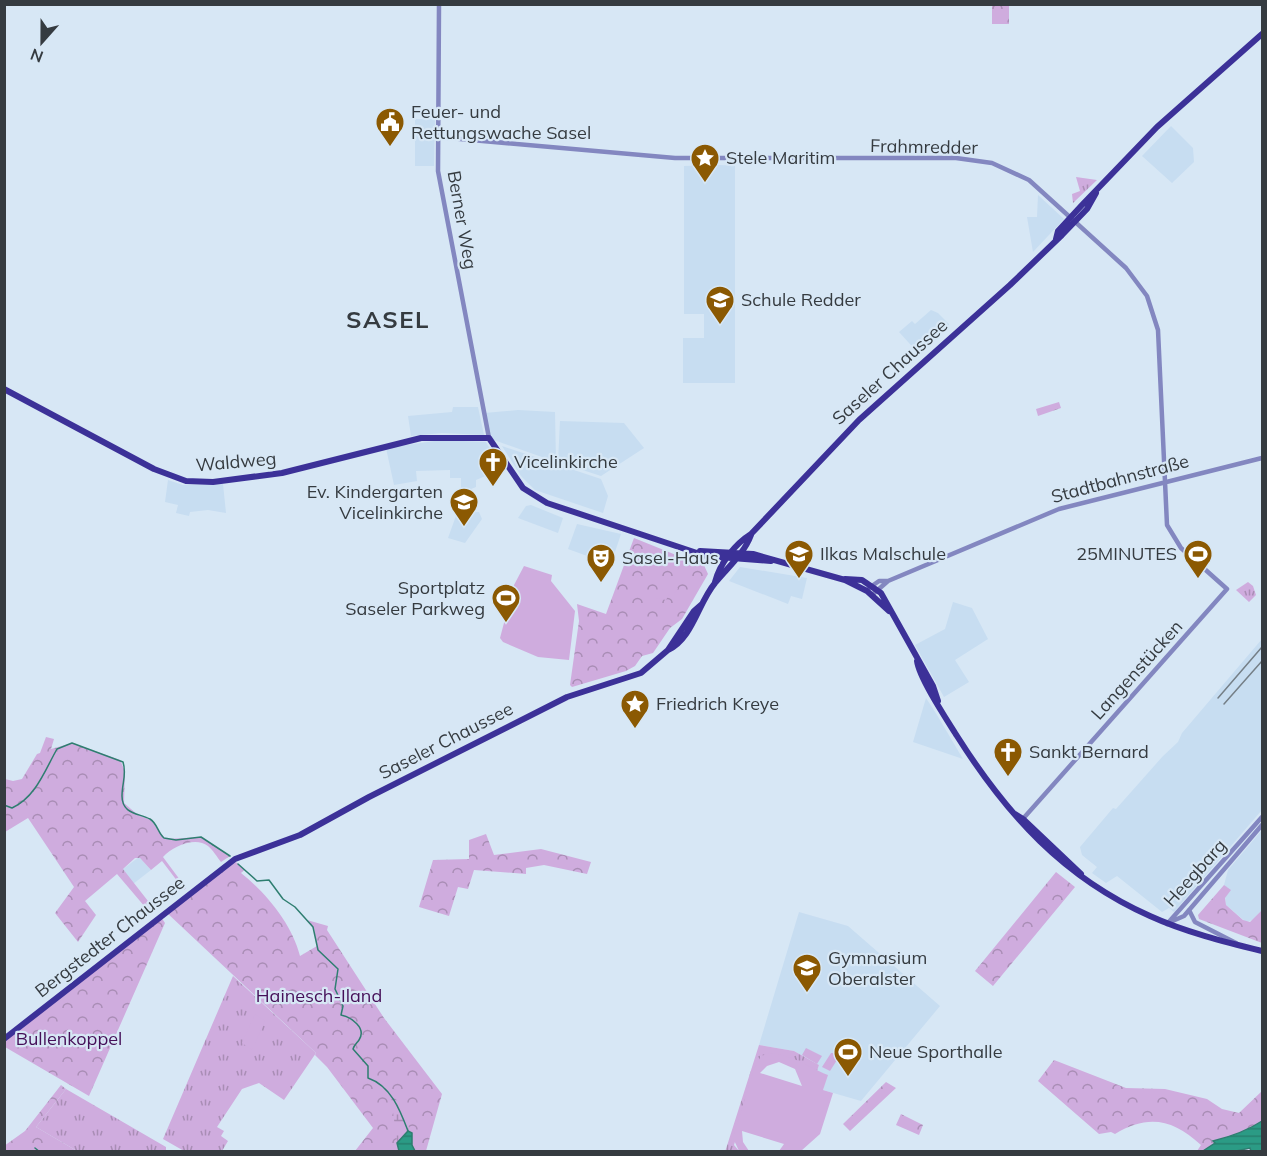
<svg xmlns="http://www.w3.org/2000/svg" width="1267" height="1156" font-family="Mulish,sans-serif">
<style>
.built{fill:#c7ddf1}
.grass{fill:url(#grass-tufts)}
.forest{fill:url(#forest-crowns)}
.wetland{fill:url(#wetland-marsh)}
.pitch{fill:#cfacde;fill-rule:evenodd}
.water{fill:url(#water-rules);stroke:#2e7e70;stroke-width:1.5}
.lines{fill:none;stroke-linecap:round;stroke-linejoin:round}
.stream{stroke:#2e7e70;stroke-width:1.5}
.minor{stroke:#8387c0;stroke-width:4.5}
.major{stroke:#3c3198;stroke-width:6}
.tram{stroke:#757f87;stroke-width:1.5}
.labels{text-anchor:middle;stroke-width:4.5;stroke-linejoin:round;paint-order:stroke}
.poi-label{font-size:18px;fill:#353b40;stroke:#d7e7f5;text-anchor:start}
.street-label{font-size:18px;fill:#353b40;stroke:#d7e7f5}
.park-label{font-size:18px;fill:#450f58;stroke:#d7e7f5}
.district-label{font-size:24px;font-weight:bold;letter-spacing:1.5px;fill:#353b40;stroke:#d7e7f5}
</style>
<defs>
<pattern id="grass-tufts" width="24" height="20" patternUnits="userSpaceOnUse" patternTransform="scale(1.5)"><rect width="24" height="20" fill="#cfacde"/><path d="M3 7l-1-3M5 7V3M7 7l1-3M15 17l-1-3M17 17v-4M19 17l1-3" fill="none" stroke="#a98db5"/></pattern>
<pattern id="forest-crowns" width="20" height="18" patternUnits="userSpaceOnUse" patternTransform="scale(1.5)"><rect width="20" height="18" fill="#cfacde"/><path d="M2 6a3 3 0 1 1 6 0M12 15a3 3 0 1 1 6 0" fill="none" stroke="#a98db5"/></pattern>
<pattern id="wetland-marsh" width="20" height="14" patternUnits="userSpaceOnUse" patternTransform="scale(1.5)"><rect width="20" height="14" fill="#cfacde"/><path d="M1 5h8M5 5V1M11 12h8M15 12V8" fill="none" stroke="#a98db5"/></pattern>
<pattern id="water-rules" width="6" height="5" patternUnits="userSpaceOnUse" patternTransform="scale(1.5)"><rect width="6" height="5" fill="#2b9b85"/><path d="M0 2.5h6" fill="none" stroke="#26806e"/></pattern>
</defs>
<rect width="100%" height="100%" fill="#d7e7f5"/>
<path class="built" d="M 415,119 L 435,119 L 434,166 L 415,166 Z
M 1171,126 L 1193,148 L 1194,162 L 1172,183 L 1142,156 Z
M 721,165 L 735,166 L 735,383 L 683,383 L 683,338 L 704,338 L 704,314 L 684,314 L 684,166 Z
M 1038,195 L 1064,219 L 1033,252 L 1027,217 L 1037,217 Z
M 931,310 L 938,313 L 949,324 L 948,328 L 919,354 L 899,332 L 912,321 L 915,324 Z
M 453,407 L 478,407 L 484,435 L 442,433 L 411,436 L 408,416 L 452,412 Z
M 518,410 L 555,412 L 556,462 L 491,439 L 484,413 Z
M 560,421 L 624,423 L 644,448 L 601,476 L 558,462 Z
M 441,440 L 486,442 L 502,469 L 476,480 L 476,487 L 461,493 L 461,478 L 450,478 L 450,470 L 416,471 L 417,481 L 394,485 L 386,448 Z
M 502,446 L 601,479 L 608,496 L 603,513 L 535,490 L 521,476 Z
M 168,480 L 183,485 L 223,484 L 226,513 L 208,510 L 190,512 L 189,516 L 176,513 L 178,505 L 165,502 Z
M 531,505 L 563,518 L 558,533 L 518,518 L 526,506 Z
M 479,512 L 482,519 L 465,543 L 448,538 L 457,513 Z
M 577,524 L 621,534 L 613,558 L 592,550 L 590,557 L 568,549 Z
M 740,567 L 807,578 L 802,599 L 791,596 L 788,604 L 729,581 Z
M 953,602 L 972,608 L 988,639 L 955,660 L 969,682 L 944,697 L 915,645 L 945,629 Z
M 1262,639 L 1262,810 L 1174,912 L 1169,908 L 1162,912 L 1117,876 L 1106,883 L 1092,873 L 1097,867 L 1082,855 L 1080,847 L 1113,808 L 1116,809 L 1163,756 L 1178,742 L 1182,733 Z
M 926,698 L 937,715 L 963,759 L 913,742 Z
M 1262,830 L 1262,910 L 1253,920 L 1246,922 L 1226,905 L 1224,885 L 1228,870 Z
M 139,857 L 151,870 L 133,884 L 123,869 Z
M 799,912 L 848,926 L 940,1006 L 861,1101 L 823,1090 L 827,1075 L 817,1071 L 819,1065 L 794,1051 L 759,1045 Z"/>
<path class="grass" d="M 1076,177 L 1097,180 L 1073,203 L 1072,194 L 1080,191 Z
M 1248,582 L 1253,586 L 1256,595 L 1249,602 L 1236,590 Z
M 233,976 L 316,1053 L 284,1100 L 259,1083 L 242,1089 L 217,1127 L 224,1131 L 221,1136 L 228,1141 L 222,1151 L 184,1151 L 163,1139 Z
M 759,1045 L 794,1051 L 819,1065 L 817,1071 L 761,1056 L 734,1145 L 739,1151 L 725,1152 Z
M 66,1089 L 166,1147 L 166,1152 L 77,1151 L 36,1127 Z"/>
<path class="forest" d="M 992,5 L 1009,5 L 1009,24 L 992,24 Z
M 1059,402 L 1061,408 L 1038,416 L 1036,409 Z
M 634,538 L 686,559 L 703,563 L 708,574 L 682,619 L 670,628 L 653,653 L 642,656 L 635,666 L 626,671 L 572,687 L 570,685 L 579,621 L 577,604 L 606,614 Z
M 46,737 L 54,739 L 51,749 L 72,743 L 120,760 L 125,771 L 124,803 L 138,815 L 151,820 L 165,839 L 201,837 L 230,856 L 221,862 C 217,857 213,850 208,846 C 195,836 172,847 163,857 L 186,888 L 184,890 L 162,861 L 151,870 L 140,858 L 135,858 L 123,869 L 155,910 L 151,914 L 117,874 L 85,901 L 96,915 L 78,942 L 55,913 L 74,887 L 28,818 L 5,832 L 5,779 L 13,781 L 22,779 L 37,754 L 40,753 Z
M 486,834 L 494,855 L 541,849 L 591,862 L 587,874 L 544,865 L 526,868 L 526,874 L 474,870 L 468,889 L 458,887 L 449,916 L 419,907 L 433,860 L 469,859 L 469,840 Z
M 236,862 L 244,870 L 241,873 C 266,893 292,924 300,956 L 317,946 L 314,928 L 307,920 L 328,926 L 327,930 L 384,1018 L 442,1094 L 426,1151 L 355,1151 L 373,1128 L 327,1067 L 315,1055 L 316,1053 L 166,912 Z
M 1056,872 L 1075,887 L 993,986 L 975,971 Z
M 1224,885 L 1231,890 L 1225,898 L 1226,905 L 1243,920 L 1250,922 L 1262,910 L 1262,943 L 1199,919 L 1198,915 Z
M 161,917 L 165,923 L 89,1096 L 5,1047 L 5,1039 Z
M 1054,1060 L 1126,1088 L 1165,1089 L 1207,1099 L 1222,1109 L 1239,1113 L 1262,1091 L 1262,1151 L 1250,1151 L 1249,1149 L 1241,1151 L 1197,1151 L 1201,1145 C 1173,1119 1148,1114 1115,1134 L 1111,1132 L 1099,1134 L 1038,1081 Z
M 886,1082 L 896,1088 L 850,1131 L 843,1124 Z
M 61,1085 L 66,1089 L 36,1127 L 77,1151 L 5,1151 L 4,1146 L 25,1131 Z
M 901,1114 L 923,1125 L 919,1135 L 896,1125 Z"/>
<path class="wetland" d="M 384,1087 C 398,1100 406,1109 409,1128 L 397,1142 L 393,1112 Z"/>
<path class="pitch" d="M 524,566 L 552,575 L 551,581 L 575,611 L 569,660 L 538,657 L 503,642 L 500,638 L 514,585 Z
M 670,586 L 678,588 L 673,596 L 670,593 L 666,600 L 656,598 L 659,592 Z
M 255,1014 L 265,1021 L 252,1050 L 242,1043 Z
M 806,1048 L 822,1056 L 817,1064 L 802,1055 Z
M 769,1053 C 792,1054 807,1067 828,1075 L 823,1090 L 833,1093 L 820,1134 L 801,1151 L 779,1151 L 784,1144 L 742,1131 L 743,1142 L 749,1151 L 739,1151 L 733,1138 L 754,1069 L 761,1056 ZM 779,1062 L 795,1069 L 802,1086 L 760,1073 L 767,1066 Z
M 831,1053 L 834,1053 L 837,1060 L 830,1071 L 822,1067 Z"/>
<path class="water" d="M 1262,1121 L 1262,1151 L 1251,1151 L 1250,1148 L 1236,1151 L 1203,1151 L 1215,1143 L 1213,1141 C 1229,1137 1247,1131 1262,1121 Z
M 408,1131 L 412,1133 L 412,1145 L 415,1151 L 399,1151 L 397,1143 Z"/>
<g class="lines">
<path class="stream" d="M 4,805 L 12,808 C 36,797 45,770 57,749 L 72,743 L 123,762 C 127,774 122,783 122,796 C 122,814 138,813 150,819 C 157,823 158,833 164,838 L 176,840 L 201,837 L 230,856
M 238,864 L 257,881 L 269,880 L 283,899 L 295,907 L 313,927 L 318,950 L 338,969 L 335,989 L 343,1006 L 341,1015 C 351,1017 367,1028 359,1040 C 357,1043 354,1045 353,1049 L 368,1066 L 368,1078 C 391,1086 400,1110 408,1131
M 35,1148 L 40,1152"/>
<path class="minor" d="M 439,4 L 438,171 L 489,438
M 438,137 L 675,158 L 956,158 L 992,163 L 1029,180 L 1126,268 L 1147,296 L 1158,330 L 1167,525 L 1181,548 L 1227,589 L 1021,821
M 869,588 L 879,581 L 888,581
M 872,595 L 888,581 L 1059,509 L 1262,458
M 1189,910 L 1195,922 L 1236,943
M 1168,923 L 1184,916 L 1262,825
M 1167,924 L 1262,817"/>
<path class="major" d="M 1056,239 L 1058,231 L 1082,205 L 1157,127 L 1262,34
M 4,389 L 154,469 L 186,481 L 213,482 L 282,473 L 421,438 L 489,438 L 523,488 L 547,503 L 706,556 L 771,561
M 700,551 L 753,554 L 845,580 L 867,591 L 889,611
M 845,579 L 862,580 L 881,593 L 933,686 L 938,701
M 715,582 C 720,563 735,544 751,534 L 859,420 L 1010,285 L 1062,235 L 1087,209 L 1096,193
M 668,650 C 693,638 698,603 715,583 C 727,568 744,554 751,535
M 917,661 C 919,678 947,720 957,736 C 1007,815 1064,878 1150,916 C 1185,932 1225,942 1262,951
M 1015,814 L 1023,819 L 1081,874
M 4,1039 L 235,859 L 300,835 L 369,797 L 567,697 L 641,673 L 668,650 L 694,611 L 702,604"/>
<path class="tram" d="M 1218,698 L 1262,647
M 1224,704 L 1262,661"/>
</g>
<defs>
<g id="civic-pin" transform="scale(1.5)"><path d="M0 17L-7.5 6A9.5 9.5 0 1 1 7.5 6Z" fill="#8b5902" stroke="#d7e7f5"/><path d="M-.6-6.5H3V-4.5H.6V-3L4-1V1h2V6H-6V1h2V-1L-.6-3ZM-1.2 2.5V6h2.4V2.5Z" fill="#fff"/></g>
<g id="sight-pin" transform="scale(1.5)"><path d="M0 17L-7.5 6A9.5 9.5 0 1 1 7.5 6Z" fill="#8b5902" stroke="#d7e7f5"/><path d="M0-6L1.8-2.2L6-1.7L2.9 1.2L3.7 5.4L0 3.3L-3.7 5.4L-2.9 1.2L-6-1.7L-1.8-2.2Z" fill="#fff"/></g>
<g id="school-pin" transform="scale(1.5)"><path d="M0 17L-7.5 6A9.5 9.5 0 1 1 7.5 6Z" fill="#8b5902" stroke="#d7e7f5"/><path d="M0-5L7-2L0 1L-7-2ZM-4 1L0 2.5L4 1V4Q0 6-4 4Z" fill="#fff"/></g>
<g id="church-pin" transform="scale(1.5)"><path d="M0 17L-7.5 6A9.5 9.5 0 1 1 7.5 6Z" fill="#8b5902" stroke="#d7e7f5"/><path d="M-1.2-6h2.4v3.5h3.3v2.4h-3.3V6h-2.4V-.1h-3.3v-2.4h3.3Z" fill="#fff"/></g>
<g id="stadium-pin" transform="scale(1.5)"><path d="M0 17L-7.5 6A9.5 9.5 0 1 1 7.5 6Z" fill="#8b5902" stroke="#d7e7f5"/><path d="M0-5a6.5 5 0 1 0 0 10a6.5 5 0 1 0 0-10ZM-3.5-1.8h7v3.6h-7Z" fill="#fff"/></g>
<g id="theatre-pin" transform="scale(1.5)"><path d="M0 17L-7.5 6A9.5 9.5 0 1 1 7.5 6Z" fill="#8b5902" stroke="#d7e7f5"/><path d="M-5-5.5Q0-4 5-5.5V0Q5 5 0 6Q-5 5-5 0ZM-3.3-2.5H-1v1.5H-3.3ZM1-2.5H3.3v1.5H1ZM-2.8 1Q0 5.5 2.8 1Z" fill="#fff"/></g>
</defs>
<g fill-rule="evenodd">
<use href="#civic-pin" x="390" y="122"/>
<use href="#sight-pin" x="705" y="158"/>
<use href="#school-pin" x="720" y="300"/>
<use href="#church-pin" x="493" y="462"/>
<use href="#school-pin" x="464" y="502"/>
<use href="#school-pin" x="799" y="554"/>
<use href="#stadium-pin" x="1198" y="554"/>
<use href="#theatre-pin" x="601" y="558"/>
<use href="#stadium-pin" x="506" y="598"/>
<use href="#sight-pin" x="635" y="704"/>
<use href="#church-pin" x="1008" y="752"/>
<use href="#school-pin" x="807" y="968"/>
<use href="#stadium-pin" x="848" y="1052"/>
</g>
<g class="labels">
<g class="poi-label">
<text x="411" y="118">Feuer- und<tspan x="411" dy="21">Rettungswache Sasel</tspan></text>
<text x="726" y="164">Stele Maritim</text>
<text x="741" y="306">Schule Redder</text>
<text x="514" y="468">Vicelinkirche</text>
<text x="443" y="498" text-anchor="end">Ev. Kindergarten<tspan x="443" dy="21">Vicelinkirche</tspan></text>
<text x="820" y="560">Ilkas Malschule</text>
<text x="1177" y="560" text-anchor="end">25MINUTES</text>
<text x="622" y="564">Sasel-Haus</text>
<text x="485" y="594" text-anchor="end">Sportplatz<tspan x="485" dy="21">Saseler Parkweg</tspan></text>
<text x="656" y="710">Friedrich Kreye</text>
<text x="1029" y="758">Sankt Bernard</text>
<text x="828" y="964">Gymnasium<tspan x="828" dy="21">Oberalster</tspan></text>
<text x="869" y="1058">Neue Sporthalle</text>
</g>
<g class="street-label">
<text transform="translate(924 147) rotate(1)" y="6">Frahmredder</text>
<text transform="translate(462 220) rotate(80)" y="6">Berner Weg</text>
<text transform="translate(890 372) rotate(-42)" y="6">Saseler Chaussee</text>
<text transform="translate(236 462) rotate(-5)" y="6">Waldweg</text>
<text transform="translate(1120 479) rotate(-15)" y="6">Stadtbahnstraße</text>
<text transform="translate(1137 670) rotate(-48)" y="6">Langenstücken</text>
<text transform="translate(446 741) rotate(-27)" y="6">Saseler Chaussee</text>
<text transform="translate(1195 873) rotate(-48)" y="6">Heegbarg</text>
<text transform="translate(110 937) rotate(-38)" y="6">Bergstedter Chaussee</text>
</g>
<g class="park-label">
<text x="319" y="1002">Hainesch-Iland</text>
<text x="69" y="1045">Bullenkoppel</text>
</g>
<g class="district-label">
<text x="388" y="328">SASEL</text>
</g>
</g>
<rect width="1267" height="1156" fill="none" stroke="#353b40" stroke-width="12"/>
<g transform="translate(42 42) rotate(201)" stroke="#d7e7f5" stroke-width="4.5" paint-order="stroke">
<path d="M0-4.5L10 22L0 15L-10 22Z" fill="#353b40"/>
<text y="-9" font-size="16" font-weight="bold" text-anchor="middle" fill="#353b40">N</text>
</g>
</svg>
